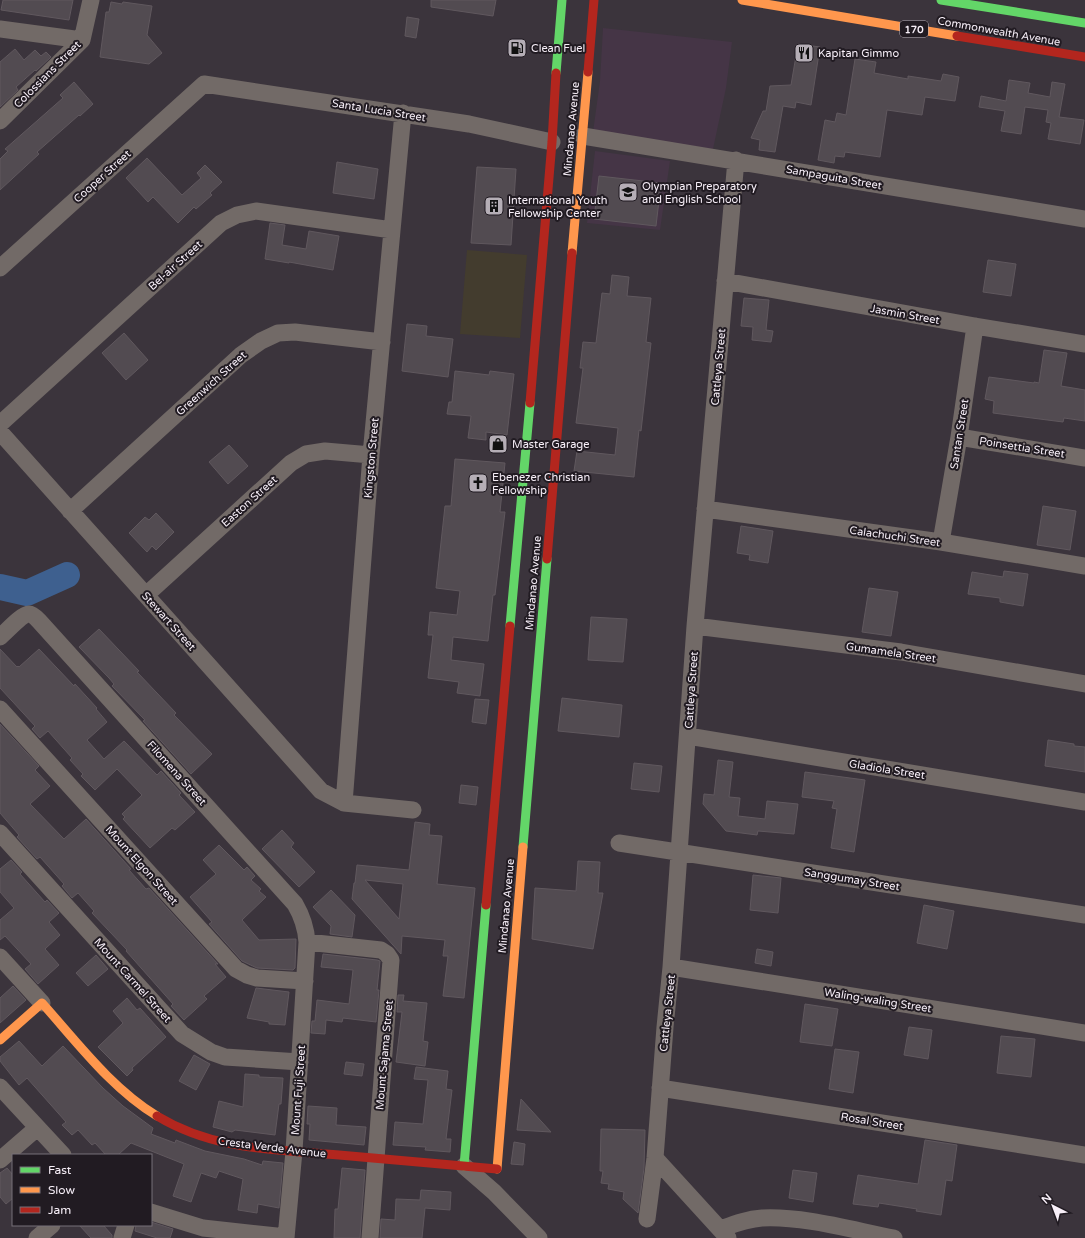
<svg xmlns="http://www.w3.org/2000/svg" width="1085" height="1238" font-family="'Varela Round',sans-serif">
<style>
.built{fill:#453546}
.industrial{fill:#433c2e}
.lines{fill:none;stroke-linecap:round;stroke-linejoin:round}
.river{stroke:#3e608f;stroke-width:26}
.building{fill:#524b51;stroke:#60585e;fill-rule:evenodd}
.street{stroke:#726a67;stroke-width:17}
.fast{stroke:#63d668;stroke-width:9}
.slow{stroke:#ff974d;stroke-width:9}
.jam{stroke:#b3261e;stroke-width:9}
.labels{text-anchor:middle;stroke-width:4;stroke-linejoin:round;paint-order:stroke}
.shield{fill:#211b22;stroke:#b7afb8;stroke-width:1}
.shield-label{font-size:10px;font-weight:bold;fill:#f7eff8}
.street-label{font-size:11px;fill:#f7eff8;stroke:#211b22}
.poi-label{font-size:11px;fill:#f7eff8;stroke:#211b22;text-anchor:start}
</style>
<rect width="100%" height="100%" fill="#3b343c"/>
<path class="built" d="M 603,28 L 732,42 L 726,88 L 713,149 L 593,132 L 600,81 Z
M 595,151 L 670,161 L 660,230 L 587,223 Z"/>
<path class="industrial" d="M 467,250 L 527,255 L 520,338 L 460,334 Z"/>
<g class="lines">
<path class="river" d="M 0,587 L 27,593 L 67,575"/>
</g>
<path class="building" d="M 3,0 L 73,0 L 69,20 L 1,10 Z
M 431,0 L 496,0 L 493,16 L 431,7 Z
M 111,2 L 122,4 L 123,2 L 152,6 L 147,35 L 162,53 L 149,64 L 100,57 L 106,12 L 109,12 Z
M 407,17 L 419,19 L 416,38 L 405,36 Z
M 798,44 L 820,47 L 811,105 L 796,102 L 795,108 L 783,106 L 775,152 L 759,150 L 760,140 L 751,138 L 763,111 L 766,111 L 770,86 L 791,85 Z
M 15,49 L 24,60 L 35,50 L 41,56 L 46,52 L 51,57 L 36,71 L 35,70 L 16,87 L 18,90 L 0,107 L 0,62 Z
M 855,59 L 876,62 L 874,73 L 908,79 L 908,76 L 941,81 L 943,74 L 959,77 L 955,101 L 925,97 L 922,115 L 887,110 L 880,157 L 845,152 L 844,157 L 835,156 L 834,163 L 818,160 L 825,120 L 835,122 L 837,113 L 846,115 Z
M 1009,80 L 1030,83 L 1028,93 L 1050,97 L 1052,82 L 1065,84 L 1059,117 L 1084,120 L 1080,144 L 1048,139 L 1051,123 L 1046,122 L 1048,110 L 1025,107 L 1021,134 L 1001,131 L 1005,111 L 979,107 L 981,96 L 1006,101 Z
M 74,82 L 93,104 L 80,116 L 79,115 L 37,152 L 39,154 L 0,190 L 0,159 L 8,151 L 5,149 L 63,98 L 60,95 Z
M 147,158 L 182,195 L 201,178 L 197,173 L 205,165 L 222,182 L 210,193 L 212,195 L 196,209 L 194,207 L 178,223 L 153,197 L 148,202 L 126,178 Z
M 337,162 L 378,169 L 374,199 L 333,193 Z
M 477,167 L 516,169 L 511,245 L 471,243 Z
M 599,176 L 661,183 L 656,226 L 594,219 Z
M 270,223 L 285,225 L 282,245 L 306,249 L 309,231 L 339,236 L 333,270 L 289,262 L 289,263 L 265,259 Z
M 988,260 L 1016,264 L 1011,296 L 983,292 Z
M 612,275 L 629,277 L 627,296 L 651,298 L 646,342 L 651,343 L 641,431 L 639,430 L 634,477 L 574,471 L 577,451 L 615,455 L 618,428 L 576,423 L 583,368 L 580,368 L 583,342 L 596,343 L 602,293 L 610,294 Z
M 744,298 L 769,300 L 766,330 L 773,331 L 771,342 L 752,340 L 753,327 L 741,326 Z
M 407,324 L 427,326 L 426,336 L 453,339 L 448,377 L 402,371 Z
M 124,333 L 148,360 L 126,380 L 102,353 Z
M 1044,350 L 1067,353 L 1061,386 L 1085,390 L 1085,421 L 1064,418 L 1063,422 L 993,413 L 994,401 L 985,399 L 989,377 L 1034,383 L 1034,382 L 1039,383 Z
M 455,371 L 489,375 L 490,371 L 514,374 L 507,435 L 486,432 L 486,440 L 468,438 L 471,416 L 447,414 L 449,402 L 452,402 Z
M 229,445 L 248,466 L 228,484 L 209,462 Z
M 455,459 L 505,463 L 500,512 L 505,512 L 495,595 L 493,595 L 488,641 L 453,637 L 451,660 L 484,664 L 480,696 L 457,693 L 459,682 L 428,678 L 433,635 L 428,635 L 430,612 L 457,615 L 460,591 L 436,588 L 445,506 L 451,506 Z
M 1043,506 L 1076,511 L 1070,550 L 1037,545 Z
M 156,513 L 174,532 L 156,550 L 152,546 L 147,552 L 129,533 L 145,517 L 149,520 Z
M 741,526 L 773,531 L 768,563 L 749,560 L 750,555 L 737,553 Z
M 1004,571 L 1028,574 L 1023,606 L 1000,602 L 1000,598 L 968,594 L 972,572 L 1003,577 Z
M 869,588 L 898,592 L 891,636 L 862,632 Z
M 591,617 L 627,619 L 623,662 L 588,660 Z
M 99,629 L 139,671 L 137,672 L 176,713 L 174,715 L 212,754 L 191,774 L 143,721 L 145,720 L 112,686 L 114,684 L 109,678 L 79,647 Z
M 0,649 L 17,667 L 18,666 L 19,667 L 39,649 L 74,686 L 75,684 L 97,708 L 96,709 L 107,722 L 87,740 L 104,759 L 124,741 L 157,775 L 161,771 L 181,793 L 179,795 L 195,812 L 175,830 L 172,828 L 150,848 L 123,819 L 125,817 L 122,814 L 142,795 L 117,769 L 95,790 L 81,776 L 83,774 L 70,760 L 72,758 L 48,731 L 40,738 L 32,729 L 35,726 L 0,688 Z
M 562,698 L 622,705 L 619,737 L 558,731 Z
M 475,699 L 489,700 L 486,724 L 472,722 Z
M 0,724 L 39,766 L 35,770 L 50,786 L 30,804 L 64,839 L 86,819 L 131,869 L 129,870 L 146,889 L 149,888 L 218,964 L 215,964 L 226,977 L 204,996 L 207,999 L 184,1020 L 171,1006 L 173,1004 L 126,951 L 127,950 L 92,913 L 94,911 L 78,893 L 72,898 L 62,886 L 64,884 L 40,857 L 37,859 L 17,837 L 19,835 L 0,813 Z
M 1048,740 L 1074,744 L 1074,746 L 1085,747 L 1085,772 L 1045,766 Z
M 718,760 L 733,762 L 729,797 L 740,798 L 738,816 L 765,819 L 767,801 L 798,804 L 794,834 L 758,831 L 757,835 L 726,831 L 703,804 L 704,794 L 714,795 Z
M 634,763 L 662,766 L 659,792 L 631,789 Z
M 805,772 L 865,780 L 854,852 L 831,848 L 837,809 L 832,808 L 834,801 L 802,797 Z
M 461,785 L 478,787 L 476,805 L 459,803 Z
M 415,822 L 430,824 L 429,835 L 442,836 L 437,884 L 475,888 L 464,998 L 443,996 L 448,956 L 443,956 L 445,940 L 402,936 L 401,954 L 352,899 L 354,883 L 355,883 L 357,865 L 409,870 ZM 365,880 L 403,884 L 399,919 Z
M 282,830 L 294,843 L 291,847 L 315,872 L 299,887 L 262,849 Z
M 219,845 L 244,870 L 247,867 L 255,876 L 251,880 L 261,889 L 259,891 L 266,897 L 242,920 L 259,940 L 296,939 L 295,968 L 293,970 L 257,968 L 242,961 L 209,924 L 212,922 L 190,897 L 216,874 L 203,860 Z
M 11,860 L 22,872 L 20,874 L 45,902 L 47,900 L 59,913 L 49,922 L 60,935 L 45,949 L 59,965 L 38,984 L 25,969 L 31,964 L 5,936 L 0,940 L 0,920 L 14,908 L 0,892 L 0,869 Z
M 578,861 L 600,862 L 598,893 L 603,893 L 593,949 L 532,939 L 535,888 L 576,891 Z
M 753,875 L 781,878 L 778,913 L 750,910 Z
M 331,890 L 355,915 L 352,937 L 330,934 L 331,926 L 313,907 Z
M 924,905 L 954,911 L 947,949 L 917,943 Z
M 757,949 L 773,952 L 771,966 L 755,963 Z
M 323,954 L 377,960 L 380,961 L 377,990 L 379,990 L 376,1022 L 343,1018 L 342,1022 L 326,1020 L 325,1034 L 311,1033 L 312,1021 L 315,1021 L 317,1000 L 349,1004 L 353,970 L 321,967 Z
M 96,955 L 108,969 L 88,986 L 76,973 Z
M 13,986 L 26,1000 L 0,1023 L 0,998 Z
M 256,988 L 289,992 L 285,1025 L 269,1024 L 269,1022 L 247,1018 Z
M 398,995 L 404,995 L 403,1001 L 427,1003 L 423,1041 L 428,1042 L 425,1066 L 396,1062 L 402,1012 L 397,1012 Z
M 127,998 L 137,1010 L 140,1008 L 166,1037 L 132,1068 L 133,1070 L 127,1076 L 98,1047 L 123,1023 L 113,1011 Z
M 805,1004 L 838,1009 L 832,1046 L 800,1042 Z
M 909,1027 L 932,1030 L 928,1059 L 904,1055 Z
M 1001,1036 L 1035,1039 L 1031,1077 L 997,1073 Z
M 19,1041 L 42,1066 L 63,1046 L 103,1088 L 123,1106 L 153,1128 L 151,1134 L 175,1143 L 176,1140 L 205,1151 L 244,1159 L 262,1165 L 263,1161 L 283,1163 L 279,1208 L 258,1204 L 257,1213 L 238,1210 L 243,1179 L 219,1171 L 216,1178 L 201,1173 L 191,1202 L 173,1196 L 184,1164 L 131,1143 L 118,1155 L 106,1155 L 95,1143 L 92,1145 L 78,1130 L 72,1135 L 62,1125 L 66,1122 L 27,1078 L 19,1085 L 0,1061 L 0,1057 Z
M 835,1049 L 859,1052 L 853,1093 L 829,1089 Z
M 194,1055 L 210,1064 L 196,1090 L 179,1081 Z
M 346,1062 L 364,1064 L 362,1076 L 344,1074 Z
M 416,1067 L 448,1071 L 446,1089 L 452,1090 L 446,1139 L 451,1139 L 450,1152 L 425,1150 L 426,1147 L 393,1145 L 395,1122 L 423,1124 L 428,1080 L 414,1079 Z
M 245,1074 L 259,1075 L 259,1077 L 283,1078 L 281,1104 L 279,1104 L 275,1135 L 235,1130 L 232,1132 L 213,1127 L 219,1101 L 243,1107 Z
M 521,1099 L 551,1132 L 517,1130 Z
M 308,1106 L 337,1108 L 336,1125 L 366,1127 L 364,1145 L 309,1140 L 310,1124 L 307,1124 Z
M 601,1129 L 645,1130 L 644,1168 L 638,1213 L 623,1199 L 624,1192 L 608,1189 L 609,1184 L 601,1183 L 603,1171 L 600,1171 Z
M 925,1140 L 957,1145 L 952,1181 L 946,1180 L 941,1215 L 916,1211 L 917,1209 L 879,1203 L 878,1207 L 853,1204 L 858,1175 L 918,1184 Z
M 514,1142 L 525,1144 L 523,1165 L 511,1164 Z
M 7,1168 L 13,1175 L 13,1198 L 6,1204 L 0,1197 L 0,1173 Z
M 342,1168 L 365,1170 L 360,1238 L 334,1238 L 335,1209 L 338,1209 Z
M 793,1170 L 817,1173 L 813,1202 L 789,1198 Z
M 421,1190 L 451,1192 L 450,1210 L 425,1208 L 422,1238 L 380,1238 L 381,1219 L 395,1220 L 396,1199 L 420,1200 Z
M 151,1222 L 173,1229 L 170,1238 L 157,1238 L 135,1231 L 136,1225 L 151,1225 Z
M 79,1225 L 103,1225 L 112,1235 L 112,1238 L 91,1238 Z"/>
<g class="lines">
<path class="street" d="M 0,29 L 82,40
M 0,121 L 82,40 L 91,0
M 583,136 L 1085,219
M 0,268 L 204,84 L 469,124 L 552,142
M 725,281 L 975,326 L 1085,344
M 0,424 L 221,223 L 237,215 L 256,211 L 392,230
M 0,432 L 321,791 L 344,803 L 413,810
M 959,437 L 1085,458
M 705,509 L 941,542 L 1085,566
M 70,511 L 241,355 L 261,341 L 278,333 L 295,332 L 382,342
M 941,542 L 959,437 L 975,326
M 146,595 L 291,463 L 306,454 L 325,451 L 371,455
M 695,626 L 901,652 L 1085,684
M 0,637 C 6,632 22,614 29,614 C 33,614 37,619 40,622 L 295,904 C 302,916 306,927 307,942 L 294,1151 L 286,1238
M 0,709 L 236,969 L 247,975 L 257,978 L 305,981
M 688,736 L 1085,802
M 344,803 L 371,455 L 403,113
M 0,833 L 182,1034 L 211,1052 L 225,1057 L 300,1062
M 619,843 L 1085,915
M 307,942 L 381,950 L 387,954 L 391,960 L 370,1238
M 0,957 L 42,1003
M 671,967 L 1085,1033
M 0,1087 L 63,1155
M 660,1088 L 1085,1155
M 655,1158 L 728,1238
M 0,1160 L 37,1128
M 464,1166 L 494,1192 L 539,1238
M 151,1212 L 203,1228 L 286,1237
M 647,1219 L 655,1158 L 665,1027 L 671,967 L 695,626 L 736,160
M 720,1229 C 734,1224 747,1219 762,1218 C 804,1216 852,1230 894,1238
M 37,1238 L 52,1225
M 122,1238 L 126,1225"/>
<path class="fast" d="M 941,0 L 1085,23
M 556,73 L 562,0
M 510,626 L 530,403
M 523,847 L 547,559
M 464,1166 L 486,905"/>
<path class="slow" d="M 742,0 L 957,36
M 572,253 L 588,72
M 0,1040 L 42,1003 C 77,1042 111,1088 157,1116
M 497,1169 L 523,847"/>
<path class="jam" d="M 957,36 L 1085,57
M 588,72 L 594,0
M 530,403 L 552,142 L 556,73
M 547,559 L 572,253
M 486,905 L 510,626
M 157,1116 C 215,1151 274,1149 339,1155 C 392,1160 444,1164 497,1169"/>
</g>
<defs>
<g id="fuel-square" transform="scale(1)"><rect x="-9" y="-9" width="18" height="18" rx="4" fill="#b5aeb6" stroke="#211b22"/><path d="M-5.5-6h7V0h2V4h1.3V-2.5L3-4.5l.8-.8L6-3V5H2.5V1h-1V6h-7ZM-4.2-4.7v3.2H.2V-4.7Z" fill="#111"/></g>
<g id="restaurant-square" transform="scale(1)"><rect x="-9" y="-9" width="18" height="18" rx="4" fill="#b5aeb6" stroke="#211b22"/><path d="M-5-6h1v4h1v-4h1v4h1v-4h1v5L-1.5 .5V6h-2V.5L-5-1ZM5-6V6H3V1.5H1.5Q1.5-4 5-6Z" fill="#111"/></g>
<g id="school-square" transform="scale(1)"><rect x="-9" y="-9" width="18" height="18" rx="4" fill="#b5aeb6" stroke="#211b22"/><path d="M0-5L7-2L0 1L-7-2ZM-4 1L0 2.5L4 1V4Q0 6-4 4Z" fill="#111"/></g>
<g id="building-square" transform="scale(1)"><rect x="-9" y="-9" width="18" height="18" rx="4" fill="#b5aeb6" stroke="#211b22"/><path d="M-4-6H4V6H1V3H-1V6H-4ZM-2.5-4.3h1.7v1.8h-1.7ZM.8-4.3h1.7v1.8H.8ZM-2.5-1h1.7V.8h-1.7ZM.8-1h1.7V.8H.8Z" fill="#111"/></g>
<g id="shop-square" transform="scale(1)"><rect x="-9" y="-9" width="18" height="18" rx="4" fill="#b5aeb6" stroke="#211b22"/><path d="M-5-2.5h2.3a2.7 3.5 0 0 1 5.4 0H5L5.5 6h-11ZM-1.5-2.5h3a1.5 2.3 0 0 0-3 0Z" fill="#111"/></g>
<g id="church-square" transform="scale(1)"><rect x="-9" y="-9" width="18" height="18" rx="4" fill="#b5aeb6" stroke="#211b22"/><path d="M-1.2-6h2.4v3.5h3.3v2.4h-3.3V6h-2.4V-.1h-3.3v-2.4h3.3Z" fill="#111"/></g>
</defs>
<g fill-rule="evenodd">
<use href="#fuel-square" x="517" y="48"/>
<use href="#restaurant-square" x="804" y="53"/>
<use href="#school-square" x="628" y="192"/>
<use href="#building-square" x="494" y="206"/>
<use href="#shop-square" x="498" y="444"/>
<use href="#church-square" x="478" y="483"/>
</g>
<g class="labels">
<rect class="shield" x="900" y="21" width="28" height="16" rx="3"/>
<g class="shield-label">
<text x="914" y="33">170</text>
</g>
<g class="street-label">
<text transform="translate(999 31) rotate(10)" y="4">Commonwealth Avenue</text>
<text transform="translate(47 74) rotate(-45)" y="4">Colossians Street</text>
<text transform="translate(379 110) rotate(9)" y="4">Santa Lucia Street</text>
<text transform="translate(571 129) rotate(-85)" y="4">Mindanao Avenue</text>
<text transform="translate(102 176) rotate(-42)" y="4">Cooper Street</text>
<text transform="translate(834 177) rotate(10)" y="4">Sampaguita Street</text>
<text transform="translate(175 265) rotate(-42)" y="4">Bel-air Street</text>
<text transform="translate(905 314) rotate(10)" y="4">Jasmin Street</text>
<text transform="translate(718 367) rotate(-85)" y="4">Cattleya Street</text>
<text transform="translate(211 383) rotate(-42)" y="4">Greenwich Street</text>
<text transform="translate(959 434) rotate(-81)" y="4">Santan Street</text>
<text transform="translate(1022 447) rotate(9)" y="4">Poinsettia Street</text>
<text transform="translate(371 458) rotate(-85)" y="4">Kingston Street</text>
<text transform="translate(249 501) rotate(-42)" y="4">Easton Street</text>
<text transform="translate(895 536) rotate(8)" y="4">Calachuchi Street</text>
<text transform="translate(533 583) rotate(-85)" y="4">Mindanao Avenue</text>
<text transform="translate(169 621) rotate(48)" y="4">Stewart Street</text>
<text transform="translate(891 652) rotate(8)" y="4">Gumamela Street</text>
<text transform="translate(691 690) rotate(-86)" y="4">Cattleya Street</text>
<text transform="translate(887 769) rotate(9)" y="4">Gladiola Street</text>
<text transform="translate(177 773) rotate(48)" y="4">Filomena Street</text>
<text transform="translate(142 865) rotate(48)" y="4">Mount Elgon Street</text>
<text transform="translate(852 879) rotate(9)" y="4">Sanggumay Street</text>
<text transform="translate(506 906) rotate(-85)" y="4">Mindanao Avenue</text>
<text transform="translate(133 980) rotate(48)" y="4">Mount Carmel Street</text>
<text transform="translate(878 1000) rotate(9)" y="4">Waling-waling Street</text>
<text transform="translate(667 1013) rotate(-84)" y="4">Cattleya Street</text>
<text transform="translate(384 1055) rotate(-85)" y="4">Mount Sajama Street</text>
<text transform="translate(298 1090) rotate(-86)" y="4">Mount Fuji Street</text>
<text transform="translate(872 1121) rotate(9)" y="4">Rosal Street</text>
<text transform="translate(272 1147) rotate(7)" y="4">Cresta Verde Avenue</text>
</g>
<g class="poi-label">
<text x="531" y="52">Clean Fuel</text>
<text x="818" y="57">Kapitan Gimmo</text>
<text x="642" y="190">Olympian Preparatory<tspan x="642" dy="13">and English School</tspan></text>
<text x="508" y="204">International Youth<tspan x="508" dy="13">Fellowship Center</tspan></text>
<text x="512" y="448">Master Garage</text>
<text x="492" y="481">Ebenezer Christian<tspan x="492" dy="13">Fellowship</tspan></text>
</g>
</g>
<rect x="12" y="1154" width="140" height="72" fill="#211b22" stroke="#777078"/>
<rect x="20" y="1167" width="20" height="6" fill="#63d668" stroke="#777078"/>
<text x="48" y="1174" font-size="12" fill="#f7eff8">Fast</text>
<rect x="20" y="1187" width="20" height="6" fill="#ff974d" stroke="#777078"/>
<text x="48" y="1194" font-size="12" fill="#f7eff8">Slow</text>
<rect x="20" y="1207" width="20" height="6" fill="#b3261e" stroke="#777078"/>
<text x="48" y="1214" font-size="12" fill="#f7eff8">Jam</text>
<g transform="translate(1053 1206) rotate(318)" stroke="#211b22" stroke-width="3" paint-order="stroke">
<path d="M0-3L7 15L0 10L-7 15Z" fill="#f7eff8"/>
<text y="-6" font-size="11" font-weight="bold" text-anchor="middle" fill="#f7eff8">N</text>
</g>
</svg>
